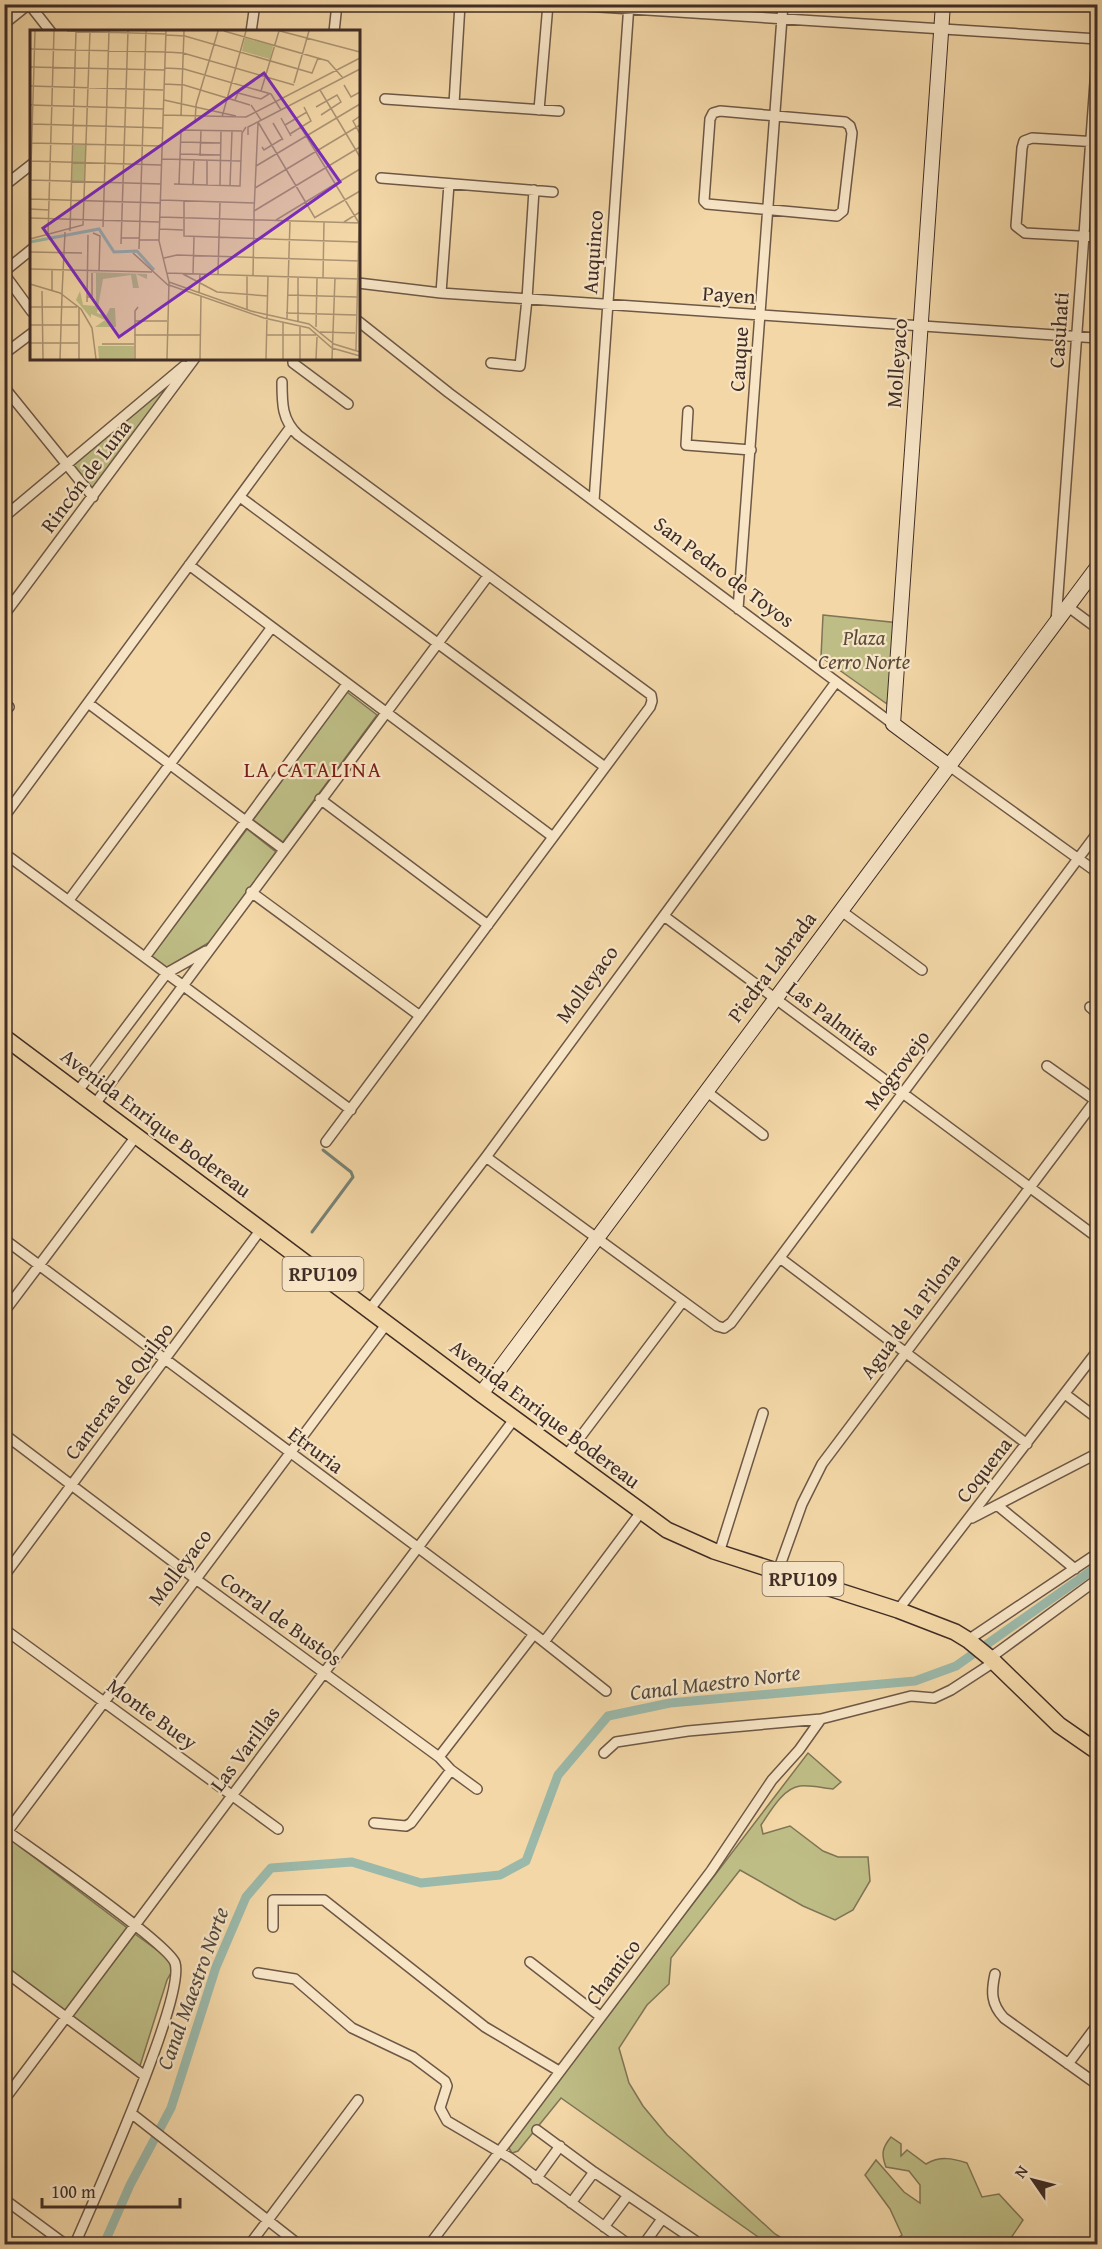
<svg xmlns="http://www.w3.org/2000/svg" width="1102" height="2249" font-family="'Gentium Book Plus',serif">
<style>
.green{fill:#bebd85;stroke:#7f7556;stroke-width:1.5}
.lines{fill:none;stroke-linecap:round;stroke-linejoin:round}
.stream{stroke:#778175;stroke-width:3}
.canal{stroke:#9bb9aa;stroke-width:9}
.street-casing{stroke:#6d5846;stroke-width:12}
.secondary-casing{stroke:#402d26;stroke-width:16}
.primary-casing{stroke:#402d26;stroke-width:18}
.street{stroke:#f7e5c6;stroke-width:9}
.secondary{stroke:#f7e5c6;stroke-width:14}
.primary{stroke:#f3d7a7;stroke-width:15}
.labels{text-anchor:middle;stroke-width:4.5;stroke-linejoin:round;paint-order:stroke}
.shield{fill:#f7e5c6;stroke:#776456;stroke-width:1.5}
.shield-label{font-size:20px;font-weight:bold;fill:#402d26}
.street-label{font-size:21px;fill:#402d26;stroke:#f7e5c6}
.park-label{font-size:21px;font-style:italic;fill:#594a39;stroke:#f7e5c6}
.neighbourhood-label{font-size:22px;letter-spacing:1.5px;fill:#7a1f14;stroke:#f7e5c6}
.water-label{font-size:22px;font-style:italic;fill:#524940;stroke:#f7e5c6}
.inset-river{fill:none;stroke:#9bb9aa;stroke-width:3}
.inset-road{fill:none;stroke:#ab9373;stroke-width:1.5}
.view{fill:#7b2cbf;fill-opacity:0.15;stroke:#7b2cbf;stroke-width:3}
.inset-edge{fill:none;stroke:#402d26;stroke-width:3}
</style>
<rect width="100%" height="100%" fill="#f3d7a7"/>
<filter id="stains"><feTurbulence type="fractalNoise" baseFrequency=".00333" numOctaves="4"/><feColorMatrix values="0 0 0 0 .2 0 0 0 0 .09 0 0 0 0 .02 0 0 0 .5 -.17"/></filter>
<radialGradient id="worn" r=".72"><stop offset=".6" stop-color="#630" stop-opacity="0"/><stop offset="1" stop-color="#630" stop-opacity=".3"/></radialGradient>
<path class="green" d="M 190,365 L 89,497 L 67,470 Z
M 823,615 L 900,623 L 887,704 L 821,657 Z
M 347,692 L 377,715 L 283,842 L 253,820 Z
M 247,829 L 276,852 L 210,942 L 166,968 L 151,957 Z
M 808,1753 L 841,1782 L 833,1789 C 823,1788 811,1785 800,1786 C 783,1788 770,1812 761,1825 L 763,1834 L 790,1826 L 823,1851 L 838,1857 L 868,1857 L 870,1881 L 853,1910 L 835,1920 L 803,1906 L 740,1870 L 671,1958 L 669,1984 L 647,2005 L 619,2048 L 629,2083 L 643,2106 L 667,2135 L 775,2234 L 792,2244 L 768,2244 L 561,2098 L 518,2151 L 512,2153 L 508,2146 Z
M 10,1839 L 130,1930 L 67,2014 L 5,1967 L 4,1847 Z
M 135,1934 L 176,1964 L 167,1980 L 139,2069 L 71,2018 Z
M 891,2137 L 901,2144 L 901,2156 L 907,2150 L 926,2164 C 940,2156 952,2158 967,2163 L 982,2197 L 999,2194 L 1023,2220 L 1007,2244 L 889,2244 L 902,2235 L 890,2209 L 865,2175 L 876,2160 L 904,2192 L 920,2203 L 920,2185 L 909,2171 L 886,2167 C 881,2154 882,2148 891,2137 Z"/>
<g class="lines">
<path class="stream" d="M 312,1232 L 353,1177 L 351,1172 L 323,1150"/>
<path class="canal" d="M 104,2244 L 130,2185 L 171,2108 L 216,1967 L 246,1897 L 271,1868 L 352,1862 L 421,1883 L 500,1875 L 526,1861 L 558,1775 L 608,1716 L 670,1703 L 915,1681 L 956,1666 L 1098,1566"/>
<g class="street-casing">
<path id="street" d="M 29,4 L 51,32
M 553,4 L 1098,39
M 4,24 L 29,4
M 251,32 L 255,4
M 334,32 L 337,4
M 385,99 L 559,111
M 454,104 L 460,4
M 539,110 L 548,4
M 720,111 L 845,122 L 850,126 L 852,133 L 843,211 L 837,216 L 707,204 L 704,201 L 710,119 L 713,113 Z
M 1098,142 L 1032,138 L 1024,141 L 1022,148 L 1016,226 L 1025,233 L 1098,237
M 381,178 L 553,192
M 4,186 L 32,164
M 32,249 L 6,270 L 5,275 L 32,312
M 358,283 L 441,293 L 1098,338
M 441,293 L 449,184
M 358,321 L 449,393 L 893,724
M 4,354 L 32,333
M 293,358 L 293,363 L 348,404
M 491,363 L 520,366 L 527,299 L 534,190
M 282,382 C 282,404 282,420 298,435 L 651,695 L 652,701 L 650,707 L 326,1142
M 4,387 L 93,497
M 688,411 L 686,445 L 751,450
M 240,497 L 605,767
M 594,501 L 629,4
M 4,517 L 184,366
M 189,565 L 553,837
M 1067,606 L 1098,629
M 738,609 L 783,4
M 4,615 L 195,358
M 1056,622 L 1098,41
M 88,703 L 283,849
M 4,704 L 9,707
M 948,765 L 1098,873
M 320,799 L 488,925
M 4,817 L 290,428
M 4,853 L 351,1110
M 251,892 L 420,1016
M 69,900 L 272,627
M 840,910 L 922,970
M 664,916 L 1098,1238
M 145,957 L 347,684
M 1090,1007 L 1098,1014
M 1047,1066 L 1095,1100
M 78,1091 L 167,973 L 206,951
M 706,1091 L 763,1135
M 95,1104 L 488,576
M 486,1157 L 717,1326 L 724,1328 L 731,1323 L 1098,832
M 4,1239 L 534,1634 L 606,1691
M 780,1258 L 1027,1444
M 370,1309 L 486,1157 L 836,682
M 4,1312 L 137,1135
M 1065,1394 L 1098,1419
M 4,1434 L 197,1580 L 439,1757 L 451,1770 L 477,1789
M 566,1456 L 683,1301
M 997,1505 L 1075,1569
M 972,1518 L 1098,1453
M 719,1553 L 763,1413
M 778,1571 L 802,1504 L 822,1464 L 1098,1097
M 4,1576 L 262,1228
M 898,1610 L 1098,1350
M 4,1629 L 278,1829
M 968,1640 L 1098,1553
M 544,1642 L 641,1512
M 990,1658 L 1098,1579
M 604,1753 L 616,1742 L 688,1731 L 821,1719 L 911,1696 L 934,1698 L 951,1690 L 994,1662
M 439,1757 L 534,1634
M 374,1823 L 406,1826 L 411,1823 L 451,1770
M 4,1829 C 30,1848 169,1944 175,1963 C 186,1997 93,2202 75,2244
M 4,1836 L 388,1322
M 273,1927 L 273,1900 L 324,1900 L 485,2027 L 559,2071
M 530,1962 L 601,2017
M 4,1971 L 145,2076
M 258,1973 L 295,1979 L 352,2028 L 413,2057 L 445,2081 L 447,2086 L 440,2108 L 447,2121 L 510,2158 L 628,2244
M 995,1974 C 991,1992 991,2004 1004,2018 L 1098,2085
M 1068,2064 L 1098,2024
M 4,2100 L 515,1418
M 131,2113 L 298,2244
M 537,2130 L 594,2172 L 700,2244
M 536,2179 L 560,2146
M 4,2199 L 65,2244
M 571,2203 L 594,2172
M 604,2227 L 628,2195
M 250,2244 L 358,2100
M 430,2244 L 711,1871 L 772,1780 L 799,1750 L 821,1719
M 644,2244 L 662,2219"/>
</g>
<g class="secondary-casing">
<path id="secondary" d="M 943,4 L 893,724 L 948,765
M 481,1394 L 1098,566"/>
</g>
<g class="primary-casing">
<path id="primary" d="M 4,1037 L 481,1394 L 667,1530 L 714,1551 L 898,1610 L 955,1632 L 968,1640 L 990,1658 L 1059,1725 L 1098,1752"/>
</g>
<use href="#street" class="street"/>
<use href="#secondary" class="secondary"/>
<use href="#primary" class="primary"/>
</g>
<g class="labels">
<g class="shield">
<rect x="282.5" y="1257" width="81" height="34" rx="4.5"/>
<rect x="762.5" y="1562" width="81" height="34" rx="4.5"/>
</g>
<g class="shield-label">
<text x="323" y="1281">RPU109</text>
<text x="803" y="1586">RPU109</text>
</g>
<g class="street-label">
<text transform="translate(593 252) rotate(-86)" y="7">Auquinco</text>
<text transform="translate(729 295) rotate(4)" y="7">Payen</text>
<text transform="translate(1059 330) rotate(-86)" y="7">Casuhati</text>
<text transform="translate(739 359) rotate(-86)" y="7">Cauque</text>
<text transform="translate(897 363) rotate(-86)" y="7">Molleyaco</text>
<text transform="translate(86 476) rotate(-53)" y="7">Rincón de Luna</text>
<text transform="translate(724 572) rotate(37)" y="7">San Pedro de Toyos</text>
<text transform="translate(772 967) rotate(-53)" y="7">Piedra Labrada</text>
<text transform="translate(587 984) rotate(-54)" y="7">Molleyaco</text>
<text transform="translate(833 1019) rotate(37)" y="7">Las Palmitas</text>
<text transform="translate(897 1070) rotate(-53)" y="7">Mogrovejo</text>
<text transform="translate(156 1123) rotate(37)" y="7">Avenida Enrique Bodereau</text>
<text transform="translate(910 1316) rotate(-53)" y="7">Agua de la Pilona</text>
<text transform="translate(119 1391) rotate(-53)" y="7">Canteras de Quilpo</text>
<text transform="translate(545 1414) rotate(37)" y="7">Avenida Enrique Bodereau</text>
<text transform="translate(316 1450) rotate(37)" y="7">Etruria</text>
<text transform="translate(984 1470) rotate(-52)" y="7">Coquena</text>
<text transform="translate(180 1567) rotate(-53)" y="7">Molleyaco</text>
<text transform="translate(281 1619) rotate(36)" y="7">Corral de Bustos</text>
<text transform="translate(152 1714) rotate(36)" y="7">Monte Buey</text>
<text transform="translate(245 1749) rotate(-53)" y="7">Las Varillas</text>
<text transform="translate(613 1972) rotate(-53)" y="7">Chamico</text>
</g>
<g class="park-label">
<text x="864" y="645">Plaza<tspan x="864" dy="24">Cerro Norte</tspan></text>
</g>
<g class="neighbourhood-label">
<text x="313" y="777">LA CATALINA</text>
</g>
<g class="water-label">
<text transform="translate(715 1682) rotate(-7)" y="8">Canal Maestro Norte</text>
<text transform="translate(192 1988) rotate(-70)" y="8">Canal Maestro Norte</text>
</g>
</g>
<g transform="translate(30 30)">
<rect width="330" height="330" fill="#f3d7a7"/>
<path d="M 215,8 L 243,16 L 240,29 L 212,21 ZM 43,115 L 56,115 L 54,151 L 42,151 ZM 58,242 L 117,244 L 117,249 L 106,244 L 109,258 L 103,258 L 101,245 L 73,249 L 67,283 L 76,286 L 80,278 L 85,278 L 86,297 L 65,297 L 75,290 L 61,284 L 61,288 L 46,270 L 50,261 L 53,275 L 66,276 L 66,243 ZM 68,316 L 104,316 L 104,329 L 69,329 Z" fill="#bebd85"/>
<path class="inset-river" d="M 0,212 L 69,199 L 84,222 L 107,221 L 124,240"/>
<path class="inset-road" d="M 37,1 L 136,4M 136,1 L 129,211 L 139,252 L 137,329M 194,1 L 298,31 L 313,48M 250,1 L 330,22M 136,5 L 155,6 L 282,43 L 288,28M 0,19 L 135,22M 136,22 L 153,23 L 264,55M 0,37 L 135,40M 135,38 L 154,39 L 241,64 L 251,80M 264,53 L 279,1M 134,54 L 154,55 L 220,75M 314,55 L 321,67 L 330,62M 0,56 L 133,60M 290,60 L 330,127M 231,61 L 249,1M 134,70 L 206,86M 205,70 L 208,63 L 231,69 L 239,64M 0,75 L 133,79M 221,75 L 231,90M 258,76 L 329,193 L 326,320M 286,77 L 307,65 L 311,72 L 291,85M 133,85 L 216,87 L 330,28M 151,86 L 154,1M 330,86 L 323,91 L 330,104M 192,87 L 216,1M 251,88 L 261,106M 228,92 L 285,188M 165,93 L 166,75 L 188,1M 243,93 L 253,110M 2,94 L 132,98M 255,95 L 277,82M 260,104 L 281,91 L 274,77M 218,105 L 218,97 L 330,39M 150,112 L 191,113M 1,113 L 132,116M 232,117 L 234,120 L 252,109M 150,124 L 191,125M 170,126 L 171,101M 132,129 L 211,131M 1,131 L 131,135M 226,136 L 330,74M 1,150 L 131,154M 144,154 L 210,156 L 212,103 L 216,97M 149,154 L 151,100 L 212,101M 163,155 L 164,130M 177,155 L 177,130M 190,155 L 191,101M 200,156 L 202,101M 225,158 L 330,95M 0,169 L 131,173M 0,170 L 5,1M 131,170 L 224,173M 154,171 L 154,206 L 329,212M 0,179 L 19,180M 224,181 L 228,93M 130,187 L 330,193M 0,188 L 129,192M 284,188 L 330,161M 224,189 L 224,181 L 330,117M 246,190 L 330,139M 314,192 L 330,182M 73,197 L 79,1M 130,199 L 153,200M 40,201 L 46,1M 63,203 L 70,206 L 69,241M 18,205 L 24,1M 91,208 L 110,208M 0,209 L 53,195 L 60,1M 110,210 L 129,210M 91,214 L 98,1M 109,219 L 116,1M 0,222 L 52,223M 103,223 L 139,256M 134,228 L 147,225 L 330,231M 0,239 L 122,242M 137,243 L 330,249M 153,244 L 187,262 L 238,266M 163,244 L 164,207M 188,244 L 190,172M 217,245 L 217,279M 223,245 L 224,189M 293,248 L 294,192M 139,252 L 221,281 L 279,294 L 304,314 L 330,322M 0,254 L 30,263 L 51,279 L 62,298 L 66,329M 139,255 L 234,288 L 279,298 L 302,318 L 330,326M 22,260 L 22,240M 12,261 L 13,329M 169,263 L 170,244M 32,264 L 35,202M 257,265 L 327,267M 57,267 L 62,267 L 62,243M 57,272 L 58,205M 0,277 L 47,277M 256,283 L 326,285M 257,289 L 260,191M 105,291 L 137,291M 268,291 L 268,247M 0,295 L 49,295M 286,297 L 287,248M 290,302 L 325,303M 104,305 L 170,305M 236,305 L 286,305M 0,313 L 48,313M 72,314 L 104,314M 30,329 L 32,265M 49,329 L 49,277M 105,329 L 105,281 L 108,277M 170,329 L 171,266M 236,329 L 238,246M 253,329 L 253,292M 270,329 L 270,296M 286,329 L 287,307M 302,329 L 305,248"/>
<path class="view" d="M 234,43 L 310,152 L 89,307 L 13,198 Z"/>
<rect width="330" height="330" class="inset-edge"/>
</g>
<rect width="1102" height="2249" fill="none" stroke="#f3d7a7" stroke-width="24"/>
<rect x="6" y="6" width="1090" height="2237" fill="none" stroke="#402d26" stroke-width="3"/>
<rect x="12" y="12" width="1078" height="2225" fill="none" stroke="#402d26" stroke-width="1.5"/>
<g transform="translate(1033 2180) rotate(305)" stroke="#f7e5c6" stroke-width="4.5" paint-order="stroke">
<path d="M0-4.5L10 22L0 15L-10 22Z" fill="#402d26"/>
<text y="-9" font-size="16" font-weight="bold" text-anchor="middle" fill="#402d26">N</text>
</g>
<path d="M42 2198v9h138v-9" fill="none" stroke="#402d26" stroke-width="3"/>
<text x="51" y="2198" font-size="18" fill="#402d26" stroke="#f7e5c6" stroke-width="4.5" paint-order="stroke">100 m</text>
<rect width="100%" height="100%" filter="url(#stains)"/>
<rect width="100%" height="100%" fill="url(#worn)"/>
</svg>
